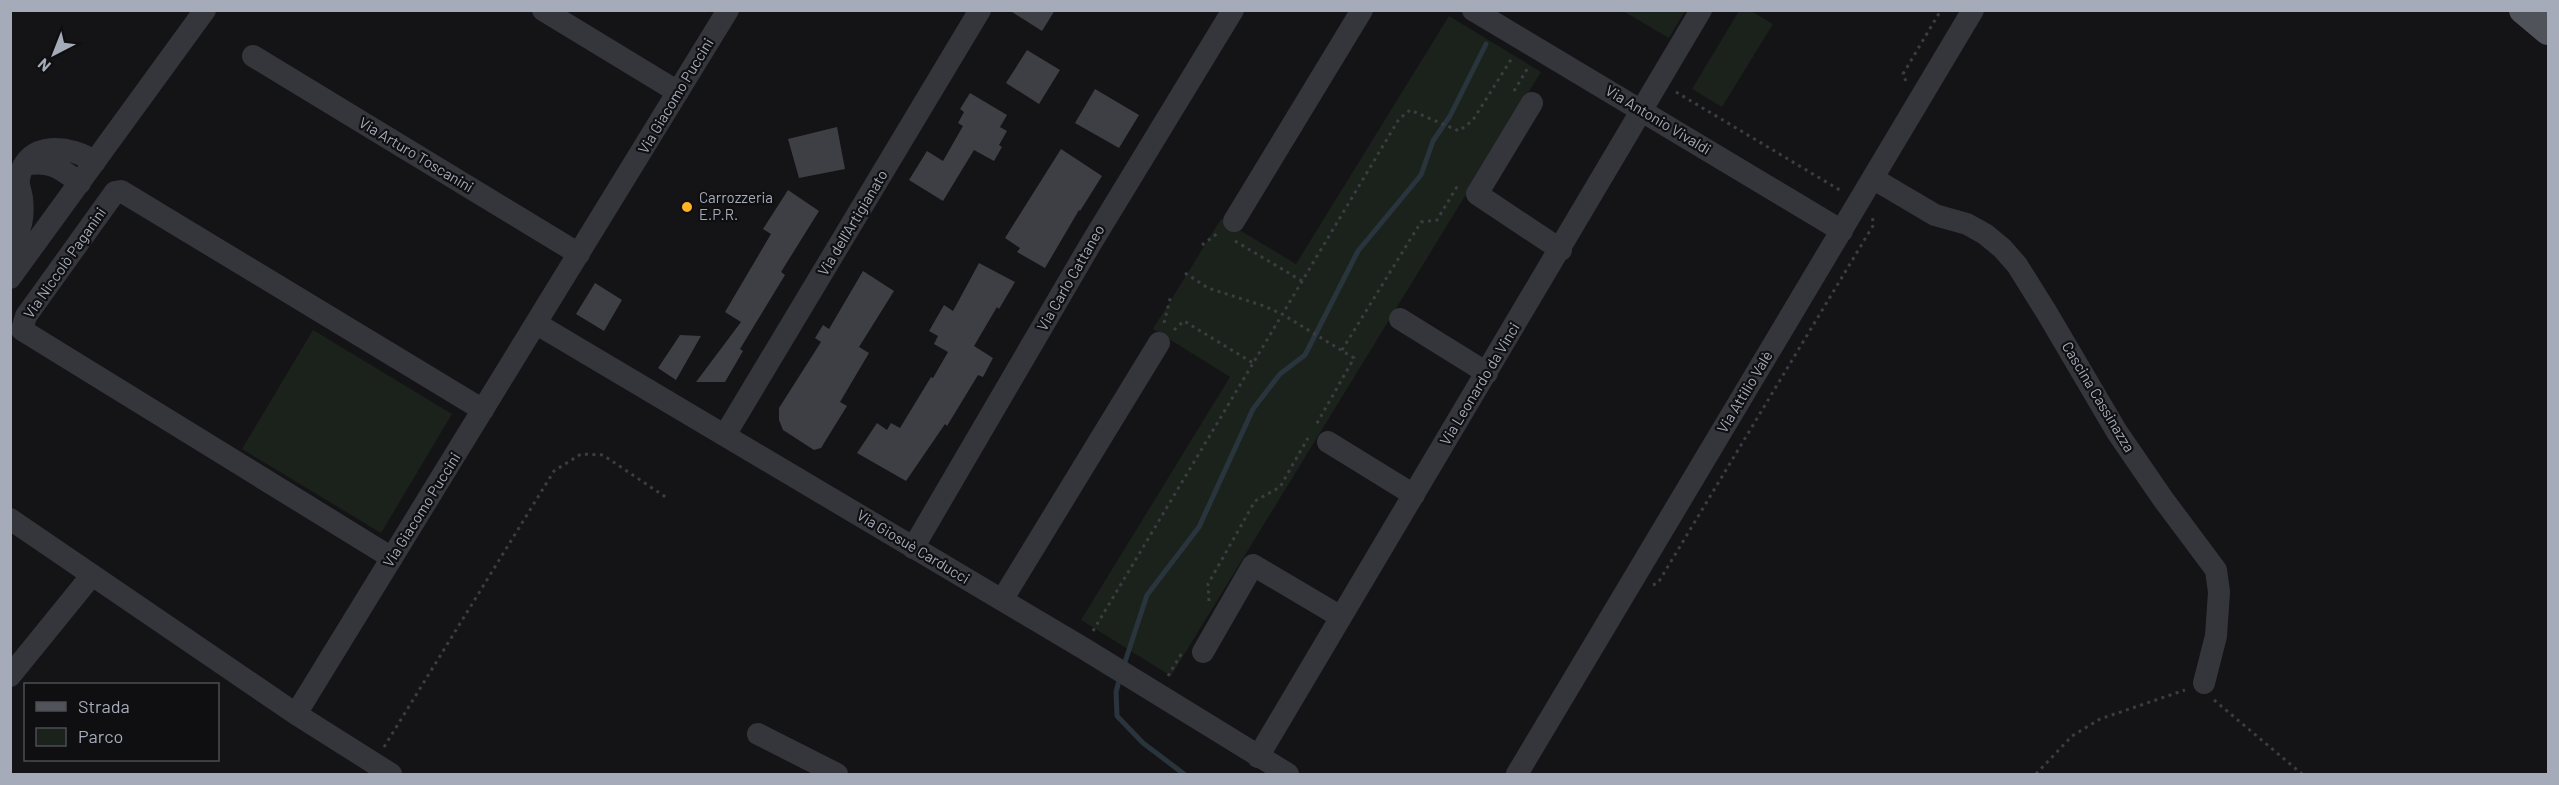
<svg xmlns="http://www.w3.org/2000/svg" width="2559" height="785" font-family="Barlow,sans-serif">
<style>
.green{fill:#1a221b}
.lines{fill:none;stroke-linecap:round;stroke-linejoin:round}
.stream{stroke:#29343c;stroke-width:5}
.building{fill:#3e3f44}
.path{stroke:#3b3d43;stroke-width:3;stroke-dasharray:3 4.5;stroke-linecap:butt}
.minor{stroke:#35363c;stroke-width:22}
.major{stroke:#51535b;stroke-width:28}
.poi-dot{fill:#ffb224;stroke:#0f0f12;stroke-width:2}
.labels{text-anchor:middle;stroke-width:4.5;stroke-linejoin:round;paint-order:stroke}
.street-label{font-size:15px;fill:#a5abb8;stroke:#0f0f12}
.poi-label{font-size:15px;fill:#a5abb8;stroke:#0f0f12;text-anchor:start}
</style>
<rect width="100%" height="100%" fill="#141417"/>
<path class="green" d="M 1623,11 L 1685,11 L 1669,38 Z
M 1739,11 L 1751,11 L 1773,24 L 1722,107 L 1692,89 Z
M 1449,16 L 1541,72 L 1171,676 L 1081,620 L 1230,377 L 1153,329 L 1221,219 L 1296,264 Z
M 313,330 L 452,414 L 381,533 L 242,449 Z"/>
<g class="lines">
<path class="stream" d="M 1124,665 L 1147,595 L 1199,527 L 1253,409 L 1280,374 L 1305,355 L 1358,251 L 1421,175 L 1433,141 L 1450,116 L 1486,44
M 1120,677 L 1116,692 L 1117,716 L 1143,743 L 1184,774"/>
</g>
<path class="building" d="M 1009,10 L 1055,10 L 1042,31 Z
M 1027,50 L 1060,70 L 1039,104 L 1006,83 Z
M 1095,89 L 1139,115 L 1119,148 L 1075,123 Z
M 970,93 L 1007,115 L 1000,127 L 1007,131 L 999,145 L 1002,147 L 994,161 L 974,150 L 943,201 L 909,180 L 927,151 L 943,161 L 963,126 L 958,123 L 964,112 L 960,109 Z
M 837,127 L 845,169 L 799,178 L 788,139 Z
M 1061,149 L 1102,176 L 1080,211 L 1079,210 L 1045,268 L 1017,252 L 1020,248 L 1005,238 Z
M 788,190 L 819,211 L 781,272 L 785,275 L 740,349 L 743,351 L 725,382 L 696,382 L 741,322 L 725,312 L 771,234 L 763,229 Z
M 979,263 L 1015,282 L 999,309 L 997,307 L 974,346 L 993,358 L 983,377 L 978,375 L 947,426 L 945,424 L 906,481 L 857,453 L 877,423 L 887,430 L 891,423 L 900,428 L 931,377 L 933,378 L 948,352 L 934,344 L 938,336 L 929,331 L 944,305 L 953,311 Z
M 863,271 L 894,291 L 859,347 L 869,353 L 840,402 L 847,406 L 821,448 L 814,450 L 783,430 L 779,420 L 779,408 L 821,342 L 815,338 L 823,325 L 829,329 Z
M 595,283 L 622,300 L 604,331 L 576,314 Z
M 680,335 L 701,336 L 676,380 L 658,368 Z"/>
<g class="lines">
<path class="path" d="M 1906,81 L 1903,74 L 1941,10
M 1514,91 L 1529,66
M 1676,92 L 1843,192
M 1235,241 L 1302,281
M 1202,245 L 1218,233
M 1185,273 L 1208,288 L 1264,306 L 1282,314 L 1354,358 L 1316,425
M 1164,323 L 1171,295
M 1174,330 L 1184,321 L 1253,363
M 1342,350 L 1421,222 L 1437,220 L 1458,185
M 1653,585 L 1658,583 L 1874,224 L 1872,217
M 1209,601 L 1208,584 L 1255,501 L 1280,487 L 1308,438
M 1093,631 L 1399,119 L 1410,110 L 1459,131 L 1473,120 L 1512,58
M 1168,676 L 1183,651
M 2214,700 L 2302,774
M 384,747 L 554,471 L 581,454 L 603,455 L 667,498
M 2036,774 L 2072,736 L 2100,719 L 2185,690"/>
<path class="minor" d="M 543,10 L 678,92
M 1473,10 L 1842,231
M 253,56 L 579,254
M 1532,103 L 1477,194 L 1561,250
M 25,165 C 50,160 60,168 80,183
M 1874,179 L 1935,215 L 1967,224 L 1985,234 L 2002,248 L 2017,265 L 2047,313 L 2117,432 L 2163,499 L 2216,570 L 2219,592 L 2216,636 L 2204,683
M 1234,221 L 1362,10
M 10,246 C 22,230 24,217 22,198 C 21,192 18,184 19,179 C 26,139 71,145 95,162
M 10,278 L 205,10
M 1400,319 L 1487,373
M 537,324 L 1083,648 L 1288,774
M 725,435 L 980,10
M 1328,442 L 1414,495
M 10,519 L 296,714 L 728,10
M 913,548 L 1090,245 L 1233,10
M 392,558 L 22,330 L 26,316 L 115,192 L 121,191 L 483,410
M 1002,600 L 1159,343
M 1203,652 L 1253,565 L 1341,617
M 10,676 L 92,575
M 296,714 L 391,774
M 758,734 L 837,774
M 1258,757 L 1701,10
M 1517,774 L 1973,10"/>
<path class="major" d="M 2523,10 L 2548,31"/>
</g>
<circle class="poi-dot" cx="687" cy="207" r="6"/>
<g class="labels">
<g class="street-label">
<text transform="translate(676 96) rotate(-59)" y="5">Via Giacomo Puccini</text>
<text transform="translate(1658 120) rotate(31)" y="5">Via Antonio Vivaldi</text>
<text transform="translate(416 155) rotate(31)" y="5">Via Arturo Toscanini</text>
<text transform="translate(853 223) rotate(-59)" y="5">Via dell'Artigianato</text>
<text transform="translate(65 263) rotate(-55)" y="5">Via Niccolò Paganini</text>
<text transform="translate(1071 278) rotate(-60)" y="5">Via Carlo Cattaneo</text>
<text transform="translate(1480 384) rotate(-59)" y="5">Via Leonardo da Vinci</text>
<text transform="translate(1745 392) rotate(-59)" y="5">Via Attilio Valè</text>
<text transform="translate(2098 397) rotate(59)" y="5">Cascina Cassinazza</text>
<text transform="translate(422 510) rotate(-58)" y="5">Via Giacomo Puccini</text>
<text transform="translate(913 547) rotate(31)" y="5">Via Giosuè Carducci</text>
</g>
<g class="poi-label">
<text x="699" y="203">Carrozzeria<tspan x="699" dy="17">E.P.R.</tspan></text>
</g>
</g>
<rect width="2559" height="785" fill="none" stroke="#a5abb8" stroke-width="24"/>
<rect x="24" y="683" width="195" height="78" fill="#0f0f12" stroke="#4b4d54" stroke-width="1.5"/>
<rect x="36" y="702" width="30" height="9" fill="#51535b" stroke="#4b4d54" stroke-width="1.5"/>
<text x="78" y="713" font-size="18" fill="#a5abb8">Strada</text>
<rect x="36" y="728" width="30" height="18" fill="#1a221b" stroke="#4b4d54" stroke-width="1.5"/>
<text x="78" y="743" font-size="18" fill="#a5abb8">Parco</text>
<g transform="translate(54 54) rotate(222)" stroke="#0f0f12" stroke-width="4.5" paint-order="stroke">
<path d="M0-4.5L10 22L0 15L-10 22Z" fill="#a5abb8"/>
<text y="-9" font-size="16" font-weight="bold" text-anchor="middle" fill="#a5abb8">N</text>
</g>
</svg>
